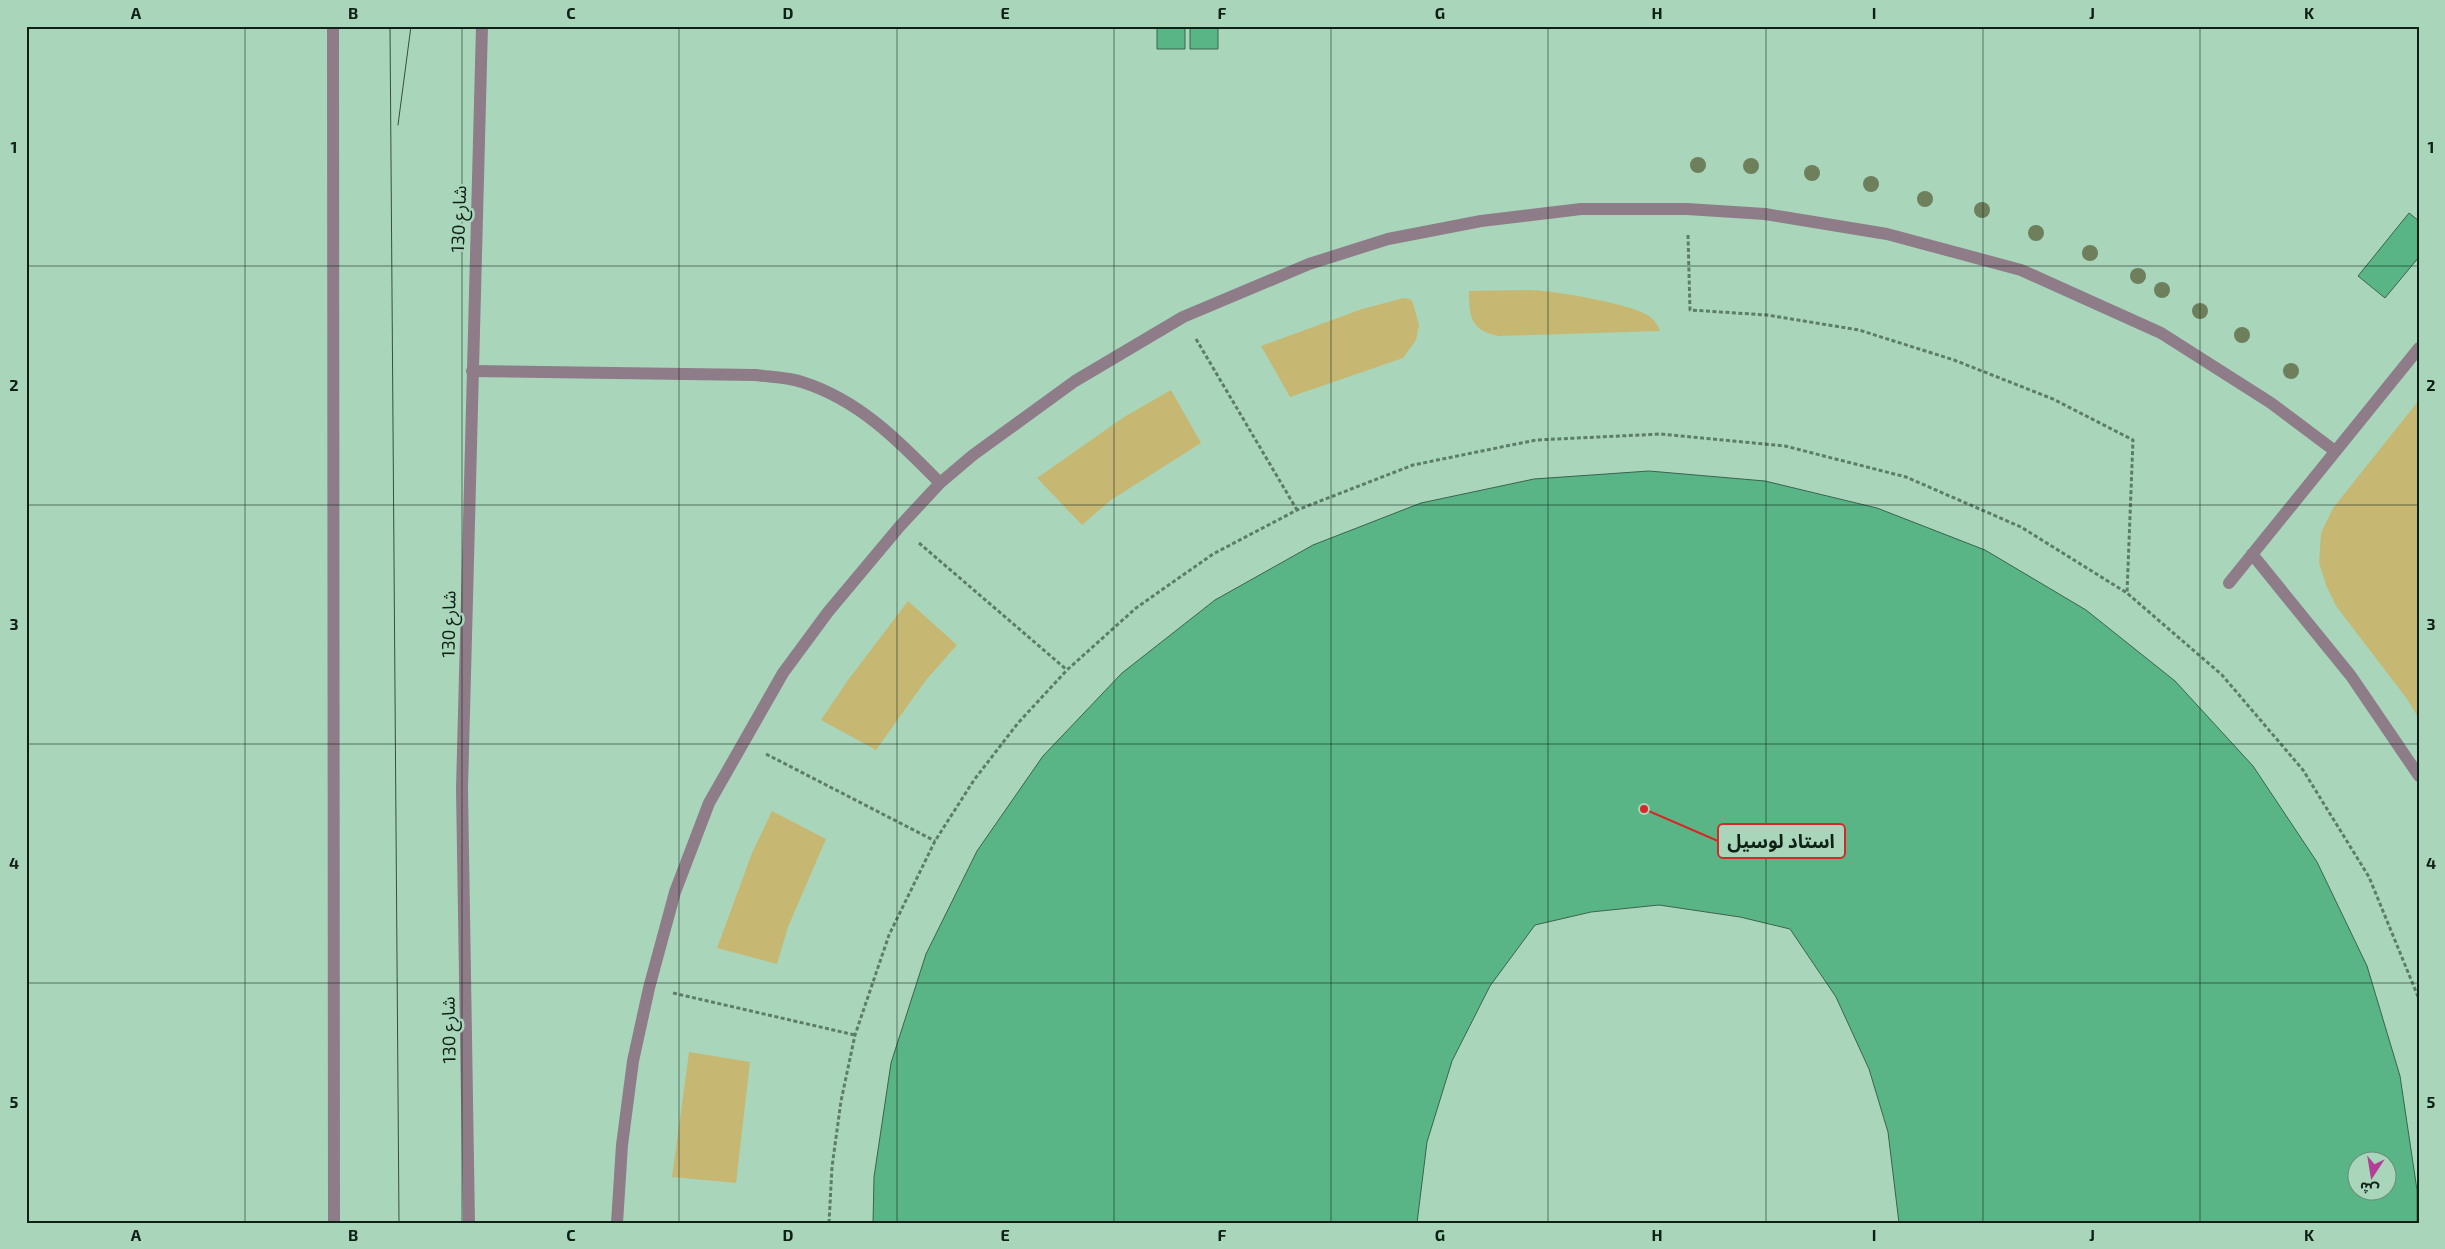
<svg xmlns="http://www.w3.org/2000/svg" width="2445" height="1249" font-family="'Exo 2','Noto Sans Arabic',sans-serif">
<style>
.green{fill:#c6b873}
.building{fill:#59b585;stroke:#3a644c;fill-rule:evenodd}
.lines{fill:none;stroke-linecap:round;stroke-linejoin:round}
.path{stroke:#5d7d6a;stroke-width:3;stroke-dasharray:4 2.5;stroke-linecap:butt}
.service{stroke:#8e7c88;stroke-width:12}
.minor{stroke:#8e7c88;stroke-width:12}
.tram{stroke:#374f41;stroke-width:1}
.tree{fill:#6e7f5c}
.grid{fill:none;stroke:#0f2017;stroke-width:1;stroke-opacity:0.55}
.labels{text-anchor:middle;stroke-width:5;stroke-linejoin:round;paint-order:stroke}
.street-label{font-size:18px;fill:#0f2017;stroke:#a9d6bb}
.leader{fill:none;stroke:#d62828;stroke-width:2}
.callout-dot{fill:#d62828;stroke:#a9d6bb;stroke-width:2}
.callout{fill:#a9d6bb;stroke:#d62828;stroke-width:2}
.callout-label{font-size:19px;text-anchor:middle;font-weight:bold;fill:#0f2017}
.neatline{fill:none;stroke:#0f2017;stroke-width:2}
.grid-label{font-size:16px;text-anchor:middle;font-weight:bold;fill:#0f2017}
</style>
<rect width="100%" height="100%" fill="#a9d6bb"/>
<path class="green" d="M 1532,290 C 1555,291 1632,304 1649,316 C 1654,320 1659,326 1660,331 L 1498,336 C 1470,330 1469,316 1469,291 Z
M 1404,298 L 1410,299 L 1413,303 L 1419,325 L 1416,340 L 1403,358 L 1290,397 L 1261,346 L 1362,309 Z
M 1171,390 L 1201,443 L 1111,500 L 1082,525 L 1037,478 L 1124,417 Z
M 2419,400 L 2419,719 L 2407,699 L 2336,606 L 2326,585 L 2319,563 L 2321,533 L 2333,508 Z
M 908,601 L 957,645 L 926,680 L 876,750 L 821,720 L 848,680 Z
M 772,811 L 826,839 L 788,927 L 777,964 L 717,948 L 752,853 Z
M 689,1052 L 750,1062 L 736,1183 L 672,1177 Z"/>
<path class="building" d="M 1157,26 L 1185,26 L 1185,49 L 1157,49 Z
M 1190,26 L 1218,26 L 1218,49 L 1190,49 Z
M 2409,213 L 2419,221 L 2419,257 L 2385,298 L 2358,276 Z
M 1649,471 L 1765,481 L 1877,508 L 1985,550 L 2086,610 L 2175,681 L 2253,766 L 2317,862 L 2367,966 L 2400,1076 L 2417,1190 L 2417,1223 L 1899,1223 L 1888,1132 L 1869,1069 L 1836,997 L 1790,929 L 1740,917 L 1659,905 L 1591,912 L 1535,925 L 1490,986 L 1452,1061 L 1427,1142 L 1417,1223 L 873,1223 L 874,1177 L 891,1063 L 926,954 L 977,851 L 1043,756 L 1122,673 L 1215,600 L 1313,545 L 1421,503 L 1534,479 ZM 2358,1162 L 2388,1162 L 2388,1192 L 2358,1192 Z"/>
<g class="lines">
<path class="path" d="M 1688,235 L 1690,310 L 1767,315 L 1859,330 L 1954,360 L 2053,399 L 2133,440 L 2127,593
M 1196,339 L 1297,510
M 919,543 L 1067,670
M 766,754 L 935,841
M 673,993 L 855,1035
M 829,1223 L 832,1167 L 841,1101 L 855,1035 L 889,935 L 935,841 L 974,780 L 1018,723 L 1067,670 L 1136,608 L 1213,554 L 1297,510 L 1413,465 L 1536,440 L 1661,434 L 1785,446 L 1906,477 L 2021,527 L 2127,593 L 2222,675 L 2303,770 L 2369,877 L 2419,999"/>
<path class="service" d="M 472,371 L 756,375 C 771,377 788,377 802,382 C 859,400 899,441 940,483
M 2252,554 L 2351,676 L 2419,776
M 2229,583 L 2419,348
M 617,1223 L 622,1145 L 633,1061 L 649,988 L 675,892 L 709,803 L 783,673 L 828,612 L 900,526 L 940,483 L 973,455 L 1075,381 L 1183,317 L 1309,264 L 1388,239 L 1481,221 L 1581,209 L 1687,209 L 1765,214 L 1887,234 L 2021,270 L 2161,333 L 2271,403 L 2335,451"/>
<path class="minor" d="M 333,26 L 334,1223
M 469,1223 L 462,789 L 482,26"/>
<path class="tram" d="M 390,26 L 399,1223
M 398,125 L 411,26"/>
</g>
<g class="tree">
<circle cx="1698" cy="165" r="8"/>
<circle cx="1751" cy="166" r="8"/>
<circle cx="1812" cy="173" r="8"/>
<circle cx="1871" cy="184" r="8"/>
<circle cx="1925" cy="199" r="8"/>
<circle cx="1982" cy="210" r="8"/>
<circle cx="2036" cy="233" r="8"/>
<circle cx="2090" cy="253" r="8"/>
<circle cx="2138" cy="276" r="8"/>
<circle cx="2162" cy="290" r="8"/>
<circle cx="2200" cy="311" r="8"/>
<circle cx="2242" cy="335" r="8"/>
<circle cx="2291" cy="371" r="8"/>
</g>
<path class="grid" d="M 245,26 L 245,1223M 462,26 L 462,1223M 679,26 L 679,1223M 897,26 L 897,1223M 1114,26 L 1114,1223M 1331,26 L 1331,1223M 1548,26 L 1548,1223M 1766,26 L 1766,1223M 1983,26 L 1983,1223M 2200,26 L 2200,1223M 26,266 L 2419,266M 26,505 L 2419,505M 26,744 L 2419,744M 26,983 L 2419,983"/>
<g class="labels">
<g class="street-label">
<text transform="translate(459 219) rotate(-88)" y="6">شارع 130</text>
<text transform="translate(449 624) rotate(-89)" y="6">شارع 130</text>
<text transform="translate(449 1030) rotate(-91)" y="6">شارع 130</text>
</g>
</g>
<path class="leader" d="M1644 809L1718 841"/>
<circle class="callout-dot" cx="1644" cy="809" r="5"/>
<rect class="callout" x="1718" y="824" width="127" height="34" rx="5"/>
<g class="callout-label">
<text x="1781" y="848">استاد لوسيل</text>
</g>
<rect width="2445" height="1249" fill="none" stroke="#a9d6bb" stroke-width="55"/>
<g transform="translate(2372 1176) rotate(192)"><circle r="24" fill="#a9d6bb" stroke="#6b8d79"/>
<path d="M0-4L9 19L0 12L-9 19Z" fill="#b23e97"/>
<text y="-8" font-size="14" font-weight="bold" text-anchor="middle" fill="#0f2017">ش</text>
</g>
<rect x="28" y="28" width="2390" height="1194" class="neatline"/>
<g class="grid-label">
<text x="136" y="19">A</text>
<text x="353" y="19">B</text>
<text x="571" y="19">C</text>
<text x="788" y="19">D</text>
<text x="1005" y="19">E</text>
<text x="1222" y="19">F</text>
<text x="1440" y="19">G</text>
<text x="1657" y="19">H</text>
<text x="1874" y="19">I</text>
<text x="2092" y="19">J</text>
<text x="2309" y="19">K</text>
<text x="14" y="153">1</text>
<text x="2431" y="153">1</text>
<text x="14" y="391">2</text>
<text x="2431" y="391">2</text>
<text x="14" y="630">3</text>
<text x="2431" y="630">3</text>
<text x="14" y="869">4</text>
<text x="2431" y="869">4</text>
<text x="14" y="1108">5</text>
<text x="2431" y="1108">5</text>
<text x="136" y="1241">A</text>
<text x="353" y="1241">B</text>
<text x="571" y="1241">C</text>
<text x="788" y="1241">D</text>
<text x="1005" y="1241">E</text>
<text x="1222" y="1241">F</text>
<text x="1440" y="1241">G</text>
<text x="1657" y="1241">H</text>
<text x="1874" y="1241">I</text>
<text x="2092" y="1241">J</text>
<text x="2309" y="1241">K</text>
</g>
</svg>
